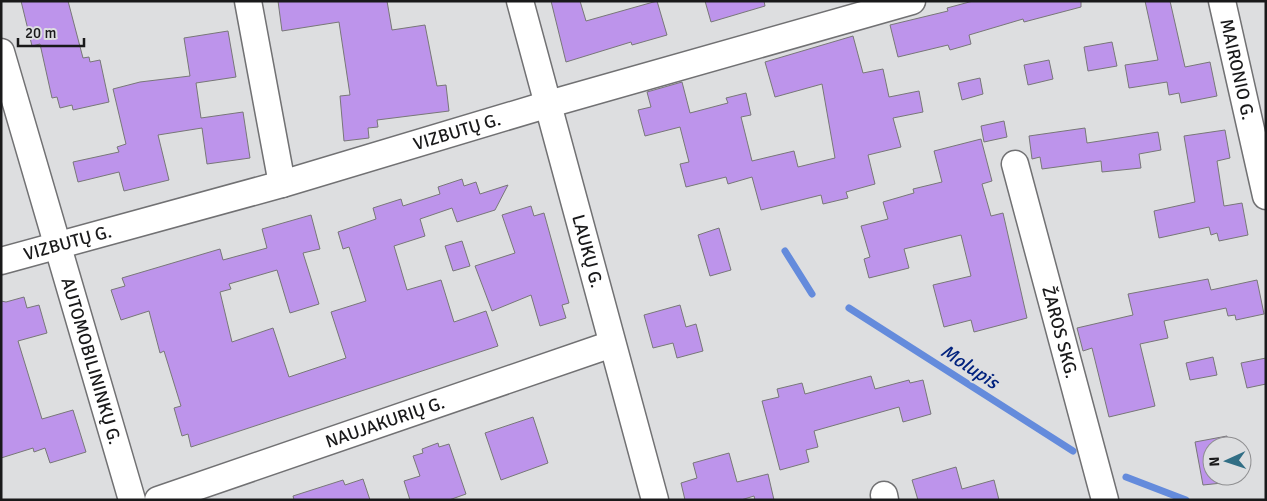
<svg xmlns="http://www.w3.org/2000/svg" width="1267" height="501" font-family="Signika,sans-serif">
<style>
.lines{fill:none;stroke-linecap:round;stroke-linejoin:round}
.stream{stroke:#648bdc;stroke-width:7}
.building{fill:#bd94eb;stroke:#787778}
.street-casing{stroke:#717173;stroke-width:29}
.street{stroke:#fff;stroke-width:26}
.labels{text-anchor:middle;stroke-width:4.5;stroke-linejoin:round;paint-order:stroke}
.street-label{font-size:18px;fill:#19191a;stroke:#dddee0}
.water-label{font-size:19px;font-style:italic;fill:#01227e;stroke:#dddee0}
</style>
<rect width="100%" height="100%" fill="#dddee0"/>
<g class="lines">
<path class="stream" d="M 785,251 L 812,294
M 849,308 L 1073,451
M 1126,477 L 1186,500"/>
</g>
<path class="building" d="M 21,1 L 68,1 L 83,58 L 89,57 L 90,62 L 100,60 L 109,102 L 73,110 L 72,105 L 60,108 L 57,97 L 52,98 L 40,44 L 32,46 Z
M 278,1 L 387,1 L 392,30 L 425,25 L 437,86 L 446,85 L 449,111 L 377,120 L 378,127 L 368,128 L 369,138 L 344,141 L 340,96 L 350,95 L 339,22 L 282,31 Z
M 551,1 L 580,1 L 586,21 L 657,1 L 667,35 L 632,45 L 631,42 L 566,62 Z
M 705,1 L 764,1 L 765,6 L 711,22 Z
M 973,1 L 1081,1 L 1081,7 L 1024,22 L 1023,19 L 969,35 L 971,44 L 950,50 L 948,45 L 898,57 L 890,25 L 948,11 L 947,8 Z
M 1145,1 L 1170,1 L 1185,67 L 1210,62 L 1217,96 L 1181,103 L 1179,93 L 1169,95 L 1167,82 L 1129,88 L 1125,65 L 1158,60 Z
M 228,31 L 236,77 L 196,83 L 201,118 L 243,112 L 250,158 L 207,164 L 202,128 L 158,135 L 169,180 L 124,191 L 119,172 L 78,182 L 73,162 L 119,152 L 117,147 L 126,144 L 113,89 L 140,82 L 190,76 L 184,38 Z
M 853,36 L 863,73 L 883,69 L 889,97 L 919,91 L 923,112 L 893,118 L 901,147 L 868,155 L 875,184 L 846,192 L 848,198 L 823,204 L 821,195 L 761,210 L 752,177 L 728,184 L 726,177 L 686,187 L 680,164 L 689,162 L 680,127 L 645,136 L 638,110 L 651,107 L 647,92 L 682,82 L 690,113 L 728,103 L 726,98 L 746,93 L 751,115 L 741,117 L 752,161 L 794,151 L 798,167 L 835,158 L 822,84 L 775,97 L 765,62 Z
M 1112,42 L 1117,66 L 1088,71 L 1084,47 Z
M 1049,60 L 1053,79 L 1028,85 L 1024,65 Z
M 980,78 L 983,94 L 962,100 L 958,83 Z
M 1004,121 L 1007,137 L 984,142 L 981,126 Z
M 1085,128 L 1087,143 L 1158,132 L 1161,150 L 1139,154 L 1141,168 L 1102,172 L 1101,161 L 1042,169 L 1040,157 L 1032,159 L 1029,136 Z
M 1225,130 L 1230,158 L 1217,161 L 1224,206 L 1242,203 L 1248,235 L 1219,241 L 1217,233 L 1211,235 L 1209,227 L 1159,238 L 1154,211 L 1195,202 L 1184,136 Z
M 981,139 L 992,181 L 982,184 L 991,216 L 1003,213 L 1027,318 L 974,332 L 971,320 L 944,327 L 933,285 L 971,276 L 961,235 L 904,249 L 909,268 L 869,278 L 864,259 L 870,257 L 861,226 L 888,219 L 883,202 L 914,193 L 913,189 L 942,182 L 934,151 Z
M 462,179 L 464,186 L 476,182 L 480,194 L 508,185 L 495,210 L 457,222 L 452,208 L 420,219 L 425,236 L 394,246 L 407,290 L 441,280 L 454,322 L 486,311 L 498,346 L 191,447 L 188,434 L 182,436 L 174,408 L 181,406 L 164,351 L 160,353 L 149,311 L 121,320 L 111,290 L 125,286 L 122,278 L 220,249 L 223,260 L 267,248 L 262,229 L 311,215 L 320,249 L 303,253 L 319,304 L 290,313 L 277,270 L 229,284 L 231,289 L 220,292 L 232,342 L 273,328 L 289,377 L 346,358 L 331,312 L 366,301 L 349,247 L 343,249 L 338,232 L 376,219 L 373,208 L 401,199 L 403,206 L 440,194 L 438,187 Z
M 531,206 L 534,216 L 544,213 L 569,303 L 562,305 L 566,318 L 540,326 L 531,295 L 492,311 L 475,266 L 515,253 L 502,215 Z
M 719,228 L 731,270 L 710,276 L 698,235 Z
M 462,241 L 470,266 L 453,271 L 445,246 Z
M 1208,279 L 1211,290 L 1257,280 L 1264,314 L 1236,320 L 1235,315 L 1228,316 L 1226,308 L 1164,321 L 1168,338 L 1140,344 L 1155,406 L 1109,417 L 1092,348 L 1083,351 L 1077,328 L 1133,315 L 1128,294 Z
M 24,297 L 27,308 L 39,305 L 47,333 L 18,341 L 42,419 L 73,410 L 86,452 L 50,463 L 45,448 L 34,452 L 33,448 L 1,458 L 1,301 L 6,302 Z
M 680,305 L 686,327 L 696,324 L 703,351 L 677,358 L 673,343 L 653,348 L 644,315 Z
M 1213,357 L 1217,375 L 1190,380 L 1186,363 Z
M 1266,358 L 1266,384 L 1247,388 L 1241,363 Z
M 871,376 L 875,389 L 909,380 L 910,383 L 923,380 L 931,414 L 903,422 L 899,407 L 814,431 L 818,447 L 806,450 L 809,462 L 780,470 L 762,401 L 779,397 L 777,389 L 802,383 L 805,394 Z
M 533,417 L 548,463 L 501,480 L 485,433 Z
M 1227,436 L 1228,446 L 1212,446 L 1212,476 L 1232,476 L 1232,482 L 1203,485 L 1195,442 Z
M 438,443 L 439,447 L 449,444 L 466,494 L 449,500 L 410,500 L 404,481 L 420,476 L 413,456 L 423,453 L 422,449 Z
M 729,453 L 737,482 L 768,474 L 774,500 L 755,500 L 754,496 L 741,500 L 685,500 L 681,483 L 697,478 L 693,463 Z
M 956,467 L 962,489 L 994,480 L 999,500 L 918,500 L 912,480 Z
M 363,479 L 370,500 L 294,500 L 293,496 L 343,480 L 345,485 Z"/>
<g class="lines">
<g class="street-casing">
<g id="street">
<path d="M 248,1 L 282,184"/>
<path id="s1" d="M 520,1 L 655,500"/>
<path id="s2" d="M 1222,1 L 1266,196"/>
<path id="s3" d="M 1,52 L 132,500"/>
<path id="s4" d="M 1015,164 L 1105,500"/>
<path id="s5" d="M 1,261 L 282,184 L 549,104 L 912,1"/>
<path d="M 884,495 L 885,500"/>
<path id="s6" d="M 158,500 L 612,344"/>
</g>
</g>
<use href="#street" class="street"/>
</g>
<g class="labels">
<g class="street-label">
<text dy="6" stroke="none"><textPath href="#s2" startOffset="70">MAIRONIO G.</textPath></text>
<text dy="6" stroke="none"><textPath href="#s5" startOffset="474">VIZBUTŲ G.</textPath></text>
<text dy="6" stroke="none"><textPath href="#s5" startOffset="69">VIZBUTŲ G.</textPath></text>
<text dy="6" stroke="none"><textPath href="#s1" startOffset="259">LAUKŲ G.</textPath></text>
<text dy="6" stroke="none"><textPath href="#s4" startOffset="174">ŽAROS SKG.</textPath></text>
<text dy="6" stroke="none"><textPath href="#s3" startOffset="322">AUTOMOBILININKŲ G.</textPath></text>
<text dy="6" stroke="none"><textPath href="#s6" startOffset="240">NAUJAKURIŲ G.</textPath></text>
</g>
<g class="water-label">
<text transform="translate(970 366) rotate(33)" y="7">Molupis</text>
</g>
</g>
<rect width="1267" height="501" fill="none" stroke="#19191a" stroke-width="5"/>
<g transform="translate(1227 461) rotate(267)"><circle r="24" fill="#dddee0" stroke="#8f8f91"/>
<path d="M0-4L9 19L0 12L-9 19Z" fill="#316e85"/>
<text y="-8" font-size="14" font-weight="bold" text-anchor="middle" fill="#19191a">N</text>
</g>
<path d="M18 38v8h66v-8" fill="none" stroke="#19191a" stroke-width="2.5"/>
<text x="25" y="38" font-size="15" fill="#19191a" stroke="#dddee0" stroke-width="4" paint-order="stroke">20 m</text>
</svg>
